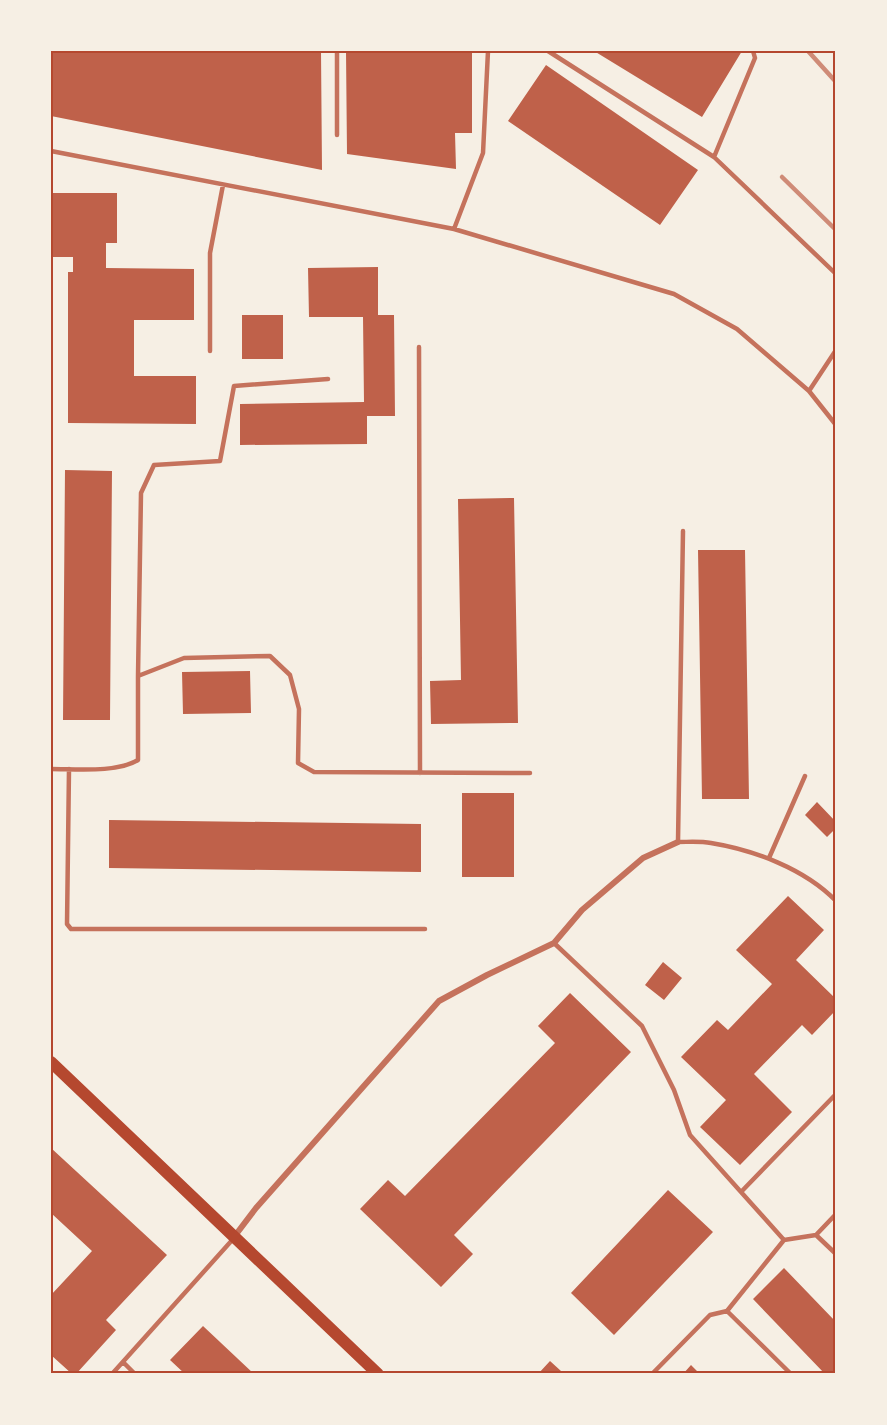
<svg xmlns="http://www.w3.org/2000/svg" width="887" height="1425" font-family="'DejaVu Sans',sans-serif">
<style>
.building{fill:#bf614a}
.lines{fill:none;stroke-linecap:round;stroke-linejoin:round}
.service{stroke:#c5725c;stroke-width:4.5}
.minor{stroke:#c5725c;stroke-width:6}
.secondary{stroke:#b5482f;stroke-width:12}
.rail{stroke:#cf8b77;stroke-width:4.5}
.neatline{fill:none;stroke:#b5482f;stroke-width:2}
</style>
<rect width="100%" height="100%" fill="#f6efe4"/>
<path class="building" d="M 51,51 L 321,51 L 322,170 L 51,116 Z
M 346,51 L 472,51 L 472,133 L 455,133 L 456,169 L 347,154 Z
M 594,51 L 742,51 L 702,117 Z
M 546,65 L 698,170 L 660,225 L 508,121 Z
M 51,193 L 117,193 L 117,243 L 106,243 L 106,268 L 194,269 L 194,320 L 134,320 L 134,376 L 196,376 L 196,424 L 68,423 L 68,272 L 73,272 L 73,257 L 51,257 Z
M 378,267 L 378,315 L 394,315 L 395,416 L 367,416 L 367,444 L 240,445 L 240,404 L 364,402 L 363,317 L 309,317 L 308,268 Z
M 242,315 L 283,315 L 283,359 L 242,359 Z
M 65,470 L 112,471 L 110,720 L 63,720 Z
M 514,498 L 518,723 L 431,724 L 430,681 L 461,680 L 458,499 Z
M 698,550 L 745,550 L 749,799 L 702,799 Z
M 250,671 L 251,713 L 183,714 L 182,672 Z
M 462,793 L 514,793 L 514,877 L 462,877 Z
M 817,802 L 836,822 L 836,828 L 827,837 L 805,815 Z
M 109,820 L 421,824 L 421,872 L 109,868 Z
M 788,896 L 824,930 L 796,960 L 836,999 L 836,1010 L 812,1035 L 802,1025 L 754,1074 L 792,1112 L 740,1165 L 700,1127 L 726,1100 L 681,1057 L 717,1020 L 728,1030 L 772,984 L 736,950 Z
M 663,962 L 682,978 L 664,1000 L 645,985 Z
M 570,993 L 631,1052 L 454,1235 L 473,1254 L 441,1287 L 360,1209 L 388,1180 L 405,1196 L 555,1043 L 538,1026 Z
M 51,1148 L 167,1255 L 106,1320 L 116,1330 L 76,1374 L 72,1374 L 51,1355 L 51,1295 L 92,1251 L 51,1213 Z
M 668,1190 L 713,1232 L 614,1335 L 571,1293 Z
M 784,1268 L 836,1322 L 836,1374 L 825,1374 L 753,1299 Z
M 203,1326 L 254,1374 L 185,1374 L 170,1360 Z
M 550,1361 L 561,1371 L 559,1374 L 538,1374 Z
M 691,1365 L 700,1374 L 683,1374 Z"/>
<g class="lines">
<path class="service" d="M 548,51 L 714,157 L 836,274
M 337,135 L 337,51
M 51,151 L 454,229 L 674,294 L 737,329 L 809,391 L 836,425
M 714,157 L 755,58 L 753,51
M 454,229 L 483,153 L 488,51
M 419,347 L 420,773
M 210,351 L 210,253 L 223,185
M 809,391 L 836,350
M 683,531 L 678,842 C 689,842 700,841 711,843 C 754,850 805,869 836,901
M 138,676 L 141,493 L 154,465 L 220,461 L 234,386 L 328,379
M 51,769 C 76,769 117,773 138,760 L 138,676 L 184,658 L 270,656 L 290,675 L 299,709 L 298,763 L 314,772 L 530,773
M 69,769 L 67,924 L 71,929 L 425,929
M 769,858 L 805,776
M 554,943 L 642,1026 L 674,1090 L 690,1135 L 741,1192 L 836,1094
M 816,1235 L 836,1254
M 784,1240 L 816,1235 L 836,1214
M 727,1311 L 784,1240 L 741,1192
M 123,1362 L 135,1374
M 112,1374 L 234,1238
M 652,1374 L 710,1315 L 727,1311 L 791,1374"/>
<path class="minor" d="M 234,1237 L 256,1208 L 439,1001 L 487,975 L 554,943 L 582,910 L 643,858 L 678,842"/>
<path class="secondary" d="M 51,1062 L 378,1374"/>
<path class="rail" d="M 808,51 L 836,82
M 782,177 L 836,230"/>
</g>
<rect width="887" height="1425" fill="none" stroke="#f6efe4" stroke-width="105"/>
<rect x="52" y="52" width="782" height="1320" class="neatline"/>
</svg>
